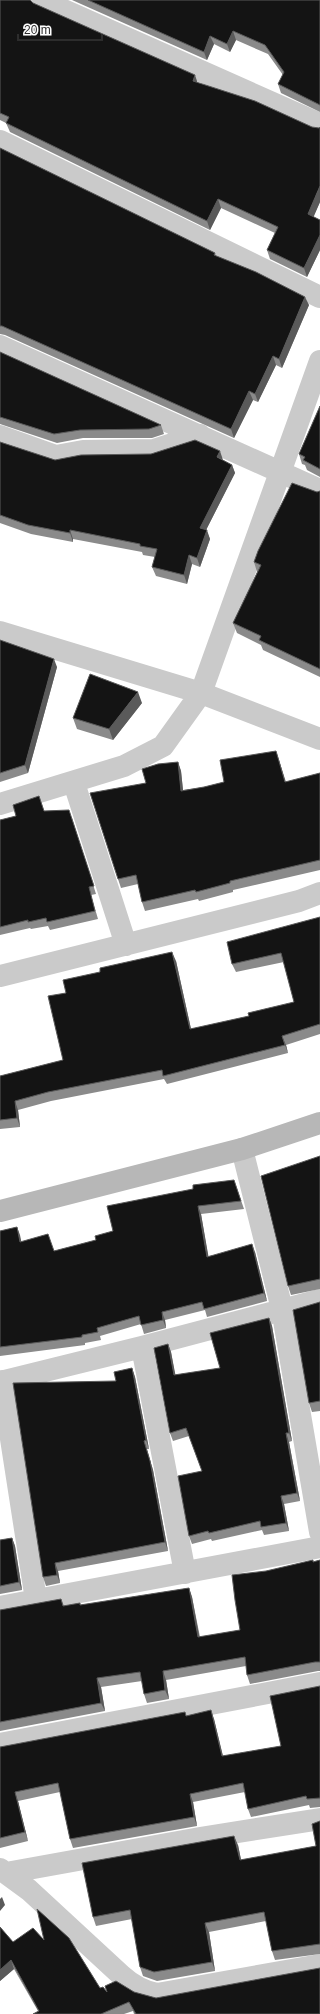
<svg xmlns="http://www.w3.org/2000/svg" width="320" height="2014" font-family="Helvetica,sans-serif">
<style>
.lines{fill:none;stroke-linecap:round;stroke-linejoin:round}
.street{stroke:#cacaca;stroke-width:22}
.secondary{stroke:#b7b7b7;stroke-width:22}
.wall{fill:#8a8a8a}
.shaded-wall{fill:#5a5a5a}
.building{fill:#141414;stroke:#5a5a5a}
</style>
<rect width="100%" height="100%" fill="#fff"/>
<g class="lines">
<path class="street" d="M 41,0 L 320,124
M 0,141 L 320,297
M 0,346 L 320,490
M 0,436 L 56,456 L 83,451 L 154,450 L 200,435
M 0,632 L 201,693 L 320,739
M 74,783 L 126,945
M 0,804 L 124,766 L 163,746 L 201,693 L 320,361
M 0,976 L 299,901 L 320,893
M 242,1149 L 282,1309 L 320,1532
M 142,1347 L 185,1573
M 2,1381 L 36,1600
M 0,1382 L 142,1347 L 320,1300
M 0,1607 L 320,1547
M 0,1744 L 320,1683
M 0,1869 L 29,1890 L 121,1975 C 132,1985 142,1991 157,1994 L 320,1965
M 6,1873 L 200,1838 L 320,1819"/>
<path class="secondary" d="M 0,1211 L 242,1149 L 320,1123"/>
</g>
<path class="wall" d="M 0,0 L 33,3 L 198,83 L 320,202 L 313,217 L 320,220 L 320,250 L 307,277 L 270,259 L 267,250 L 275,233 L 221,208 L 210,230 L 10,132 L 6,123 L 0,120 Z
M 72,0 L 320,0 L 320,112 L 281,93 L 278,84 L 283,75 L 268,54 L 236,40 L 230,52 L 214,44 L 207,60 Z
M 0,148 L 215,253 L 216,256 L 309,305 L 282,368 L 276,365 L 258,402 L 253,400 L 234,438 L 5,335 L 0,334 Z
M 0,352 L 161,425 L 164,434 L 152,438 L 83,438 L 57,443 L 0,424 Z
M 320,406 L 320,477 L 307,470 L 305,465 L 302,464 L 299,454 Z
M 0,442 L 55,460 L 223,460 L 232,465 L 235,473 L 206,530 L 210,539 L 200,567 L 192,564 L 187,584 L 156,576 L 152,567 L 155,557 L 143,555 L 142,552 L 73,539 L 73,542 L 31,534 L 0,523 Z
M 320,491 L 320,677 L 263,650 L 261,645 L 237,633 L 233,623 L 257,572 L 254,562 L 317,492 Z
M 0,640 L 57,667 L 28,773 L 0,782 Z
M 142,703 L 113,740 L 77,729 L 73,718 Z
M 276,751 L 286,782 L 320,773 L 320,870 L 233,890 L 233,892 L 199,901 L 198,899 L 145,911 L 142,902 L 138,884 L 121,888 L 118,879 L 146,783 L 178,762 L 181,771 L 183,790 L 204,787 L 224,782 Z
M 39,796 L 44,811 L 72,818 L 96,894 L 91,895 L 98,919 L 50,930 L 48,926 L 31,929 L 30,928 L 0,935 L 0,820 L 16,816 Z
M 320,917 L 320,1034 L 286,1045 L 288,1053 L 167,1084 L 164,1079 L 51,1101 L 18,1110 L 20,1127 L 0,1129 L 0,1076 L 63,1060 L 66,993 L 176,961 L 191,1029 L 249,1016 L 294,1002 L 284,962 L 236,972 L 232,964 Z
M 320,1156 L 320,1289 L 291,1295 L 288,1286 Z
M 234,1180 L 244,1209 L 201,1214 L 208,1256 L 255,1252 L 267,1301 L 207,1317 L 205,1310 L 165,1320 L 166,1328 L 144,1334 L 141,1324 L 100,1336 L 101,1340 L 85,1343 L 85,1345 L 0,1356 L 0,1231 L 17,1227 L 21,1242 L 54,1251 L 96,1240 L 193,1189 Z
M 320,1302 L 320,1411 L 312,1412 L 309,1403 Z
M 269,1318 L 272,1326 L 292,1441 L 289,1442 L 300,1501 L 284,1504 L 289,1531 L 264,1535 L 262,1530 L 212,1541 L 211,1539 L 192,1544 L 189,1536 L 202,1471 L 189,1436 L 173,1441 L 170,1433 L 168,1344 L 171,1352 L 175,1375 L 220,1368 Z
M 132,1368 L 135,1377 L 149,1449 L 147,1449 L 153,1470 L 168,1551 L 58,1571 L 60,1583 L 46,1586 L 43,1577 L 116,1381 Z
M 12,1538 L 15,1546 L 22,1590 L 0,1594 L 0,1540 Z
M 320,1560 L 320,1671 L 318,1671 L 250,1684 L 247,1675 L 246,1666 L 166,1680 L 169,1699 L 147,1703 L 144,1694 L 142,1681 L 101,1687 L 105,1711 L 0,1731 L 0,1610 L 61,1599 L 64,1606 L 80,1603 L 81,1605 L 189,1588 L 192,1597 L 200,1637 L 240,1630 L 266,1571 Z
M 320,1686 L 320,1807 L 310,1808 L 309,1805 L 251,1817 L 248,1809 L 245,1792 L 193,1802 L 197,1826 L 73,1848 L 70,1839 L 60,1792 L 18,1801 L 28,1841 L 0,1848 L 0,1747 L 186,1716 L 214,1719 L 223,1756 L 281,1746 Z
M 320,1821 L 320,1954 L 275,1960 L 272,1951 L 266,1921 L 209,1932 L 215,1971 L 157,1981 L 143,1976 L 140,1967 L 132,1919 L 96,1926 L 93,1917 L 238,1845 L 241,1860 L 316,1846 Z
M 0,1927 L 13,1942 L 44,1940 L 100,1988 L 107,1992 L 134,1992 L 156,1998 L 320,2014 L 134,2014 L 133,2011 L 124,2014 L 33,2014 L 38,2011 L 14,1969 L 0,1981 Z"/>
<path class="shaded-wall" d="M 233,31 L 236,40 L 230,52 L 227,44 Z
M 210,36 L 214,44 L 207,60 L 204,52 Z
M 195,75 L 198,84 L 193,81 Z
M 320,186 L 320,202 L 311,223 L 308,214 Z
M 218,199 L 221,208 L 210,230 L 207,221 Z
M 320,235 L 320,250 L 307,277 L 304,268 Z
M 305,297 L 309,305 L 282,368 L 279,359 Z
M 273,356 L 276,365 L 258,402 L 255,394 Z
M 249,391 L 253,400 L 234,438 L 231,429 Z
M 220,451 L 223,460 L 217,457 Z
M 232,465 L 235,473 L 203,536 L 200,528 Z
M 70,530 L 73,539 L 73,542 L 70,533 Z
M 207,530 L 210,539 L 200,567 L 197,558 Z
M 189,555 L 192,564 L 187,584 L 184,575 Z
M 54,659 L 57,667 L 28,773 L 25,765 Z
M 138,692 L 142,703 L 113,740 L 109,729 Z
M 276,751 L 279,760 L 288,791 L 285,782 Z
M 178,762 L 181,771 L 184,800 L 181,791 Z
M 172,952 L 176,961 L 193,1038 L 190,1029 Z
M 282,1036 L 286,1045 L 288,1053 L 285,1045 Z
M 15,1101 L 18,1110 L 20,1127 L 17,1118 Z
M 198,1206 L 201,1214 L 210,1265 L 207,1257 Z
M 17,1227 L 20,1235 L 23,1250 L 20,1242 Z
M 252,1244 L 255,1252 L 267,1301 L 264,1293 Z
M 162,1312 L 165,1320 L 166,1328 L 163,1320 Z
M 269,1318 L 272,1326 L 292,1441 L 289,1433 Z
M 168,1344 L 171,1352 L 177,1383 L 174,1375 Z
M 132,1368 L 135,1377 L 149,1449 L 146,1440 Z
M 286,1433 L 289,1442 L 300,1501 L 297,1493 Z
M 144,1441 L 153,1470 L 168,1551 L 165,1542 Z
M 281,1496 L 284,1504 L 289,1531 L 286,1523 Z
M 12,1538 L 15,1546 L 22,1590 L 19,1582 Z
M 55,1563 L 58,1571 L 60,1583 L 57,1575 Z
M 189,1588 L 192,1597 L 201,1646 L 198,1637 Z
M 163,1671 L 166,1680 L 169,1699 L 165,1690 Z
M 97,1678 L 101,1687 L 105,1711 L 101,1703 Z
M 211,1710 L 214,1719 L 225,1765 L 222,1756 Z
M 15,1792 L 18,1801 L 28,1841 L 25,1832 Z
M 190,1794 L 193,1802 L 197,1826 L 194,1817 Z
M 234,1836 L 238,1845 L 243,1869 L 240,1860 Z
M 2,1897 L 5,1905 L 0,1911 L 0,1899 Z
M 205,1923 L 209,1932 L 215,1971 L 212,1962 Z
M 11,1960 L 14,1969 L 0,1981 L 0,1970 Z"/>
<path class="building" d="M 0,0 L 30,0 L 33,3 L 195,75 L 193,81 L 255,101 L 312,127 L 319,128 L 320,127 L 320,186 L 308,214 L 320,220 L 320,235 L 304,268 L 267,250 L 278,227 L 218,199 L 207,221 L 6,123 L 9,117 L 0,113 Z
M 88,0 L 320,0 L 320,105 L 278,84 L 284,72 L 265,45 L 233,31 L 227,44 L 210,36 L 204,52 Z
M 0,148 L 215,253 L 214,255 L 256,272 L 305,297 L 279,359 L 273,356 L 255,394 L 249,391 L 231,429 L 2,326 L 0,326 Z
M 0,352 L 161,425 L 149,429 L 80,430 L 54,434 L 0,417 Z
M 320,406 L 320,469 L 303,460 L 305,457 L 299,454 Z
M 195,440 L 220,451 L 217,457 L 232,465 L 200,528 L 207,530 L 197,558 L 189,555 L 184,575 L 152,567 L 157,549 L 140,546 L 140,544 L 70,530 L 70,533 L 28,525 L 0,515 L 0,442 L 55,460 L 81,455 L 151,454 Z
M 292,483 L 317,492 L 320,491 L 320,669 L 259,640 L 261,636 L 233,623 L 261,565 L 254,562 L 258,551 Z
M 0,640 L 54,659 L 25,765 L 0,773 Z
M 90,674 L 138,692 L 109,729 L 73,718 Z
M 276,751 L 285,782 L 320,773 L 320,860 L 230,881 L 230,883 L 196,892 L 195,890 L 142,902 L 136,875 L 118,879 L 90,793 L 146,783 L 142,769 L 158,764 L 178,762 L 181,791 L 204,787 L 224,782 L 220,760 Z
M 39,796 L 44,811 L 69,810 L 94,886 L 89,887 L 95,911 L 47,922 L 46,918 L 28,922 L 28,920 L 0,927 L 0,820 L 16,816 L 13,805 Z
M 320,917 L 320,1024 L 282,1036 L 285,1045 L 163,1076 L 162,1070 L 48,1092 L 15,1101 L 17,1118 L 0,1120 L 0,1076 L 63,1060 L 48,996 L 66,993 L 63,980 L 100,972 L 100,968 L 172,952 L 190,1029 L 249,1016 L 248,1013 L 294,1002 L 281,953 L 232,964 L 227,942 Z
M 320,1156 L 320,1279 L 288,1286 L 261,1176 Z
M 234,1180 L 241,1201 L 198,1206 L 207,1257 L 252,1244 L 264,1293 L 204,1309 L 202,1302 L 162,1312 L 163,1320 L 141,1325 L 139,1316 L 97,1328 L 98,1332 L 82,1335 L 82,1337 L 0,1347 L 0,1231 L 17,1227 L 20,1242 L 48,1234 L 54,1251 L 96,1240 L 95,1236 L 113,1231 L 107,1206 L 193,1189 L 193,1185 Z
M 320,1302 L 320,1401 L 309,1403 L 293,1310 Z
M 269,1318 L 289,1433 L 286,1433 L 297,1493 L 281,1496 L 286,1523 L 261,1527 L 260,1521 L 209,1533 L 208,1531 L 189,1536 L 178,1476 L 202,1471 L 186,1428 L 170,1433 L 154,1348 L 168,1344 L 174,1375 L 220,1368 L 210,1333 Z
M 132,1368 L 146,1440 L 144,1441 L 150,1461 L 165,1542 L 55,1563 L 57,1575 L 43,1577 L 13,1383 L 116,1381 L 114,1372 Z
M 12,1538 L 19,1582 L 0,1586 L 0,1540 Z
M 313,1560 L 313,1562 L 320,1560 L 320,1662 L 315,1662 L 247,1675 L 245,1657 L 163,1671 L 165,1690 L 144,1694 L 140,1672 L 97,1678 L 101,1703 L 0,1722 L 0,1610 L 61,1599 L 63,1606 L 80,1603 L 80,1605 L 189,1588 L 198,1637 L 240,1630 L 235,1600 L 232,1575 L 266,1571 Z
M 320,1686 L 320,1798 L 307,1799 L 306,1796 L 248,1809 L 243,1783 L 190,1794 L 194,1817 L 70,1839 L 58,1783 L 15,1792 L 25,1832 L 0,1838 L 0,1747 L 185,1712 L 186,1716 L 211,1710 L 222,1756 L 281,1746 L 270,1696 Z
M 320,1821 L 320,1944 L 272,1951 L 264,1912 L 205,1923 L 212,1962 L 154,1972 L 140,1967 L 130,1910 L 93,1917 L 82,1863 L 234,1836 L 240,1860 L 316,1846 L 312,1824 Z
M 37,1909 L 69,1938 L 100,1988 L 103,1987 L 107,1992 L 105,1986 L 116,1981 L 134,1992 L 156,1998 L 320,1968 L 320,2014 L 136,2014 L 129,2002 L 101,2014 L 33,2014 L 39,2011 L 11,1960 L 0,1970 L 0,1927 L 13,1942 L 33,1928 L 44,1940 Z"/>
<path d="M18 34v6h84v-6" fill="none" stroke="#2d2d2d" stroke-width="2"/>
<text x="24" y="34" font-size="12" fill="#2d2d2d" stroke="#ffffff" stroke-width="3" paint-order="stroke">20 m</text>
</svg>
